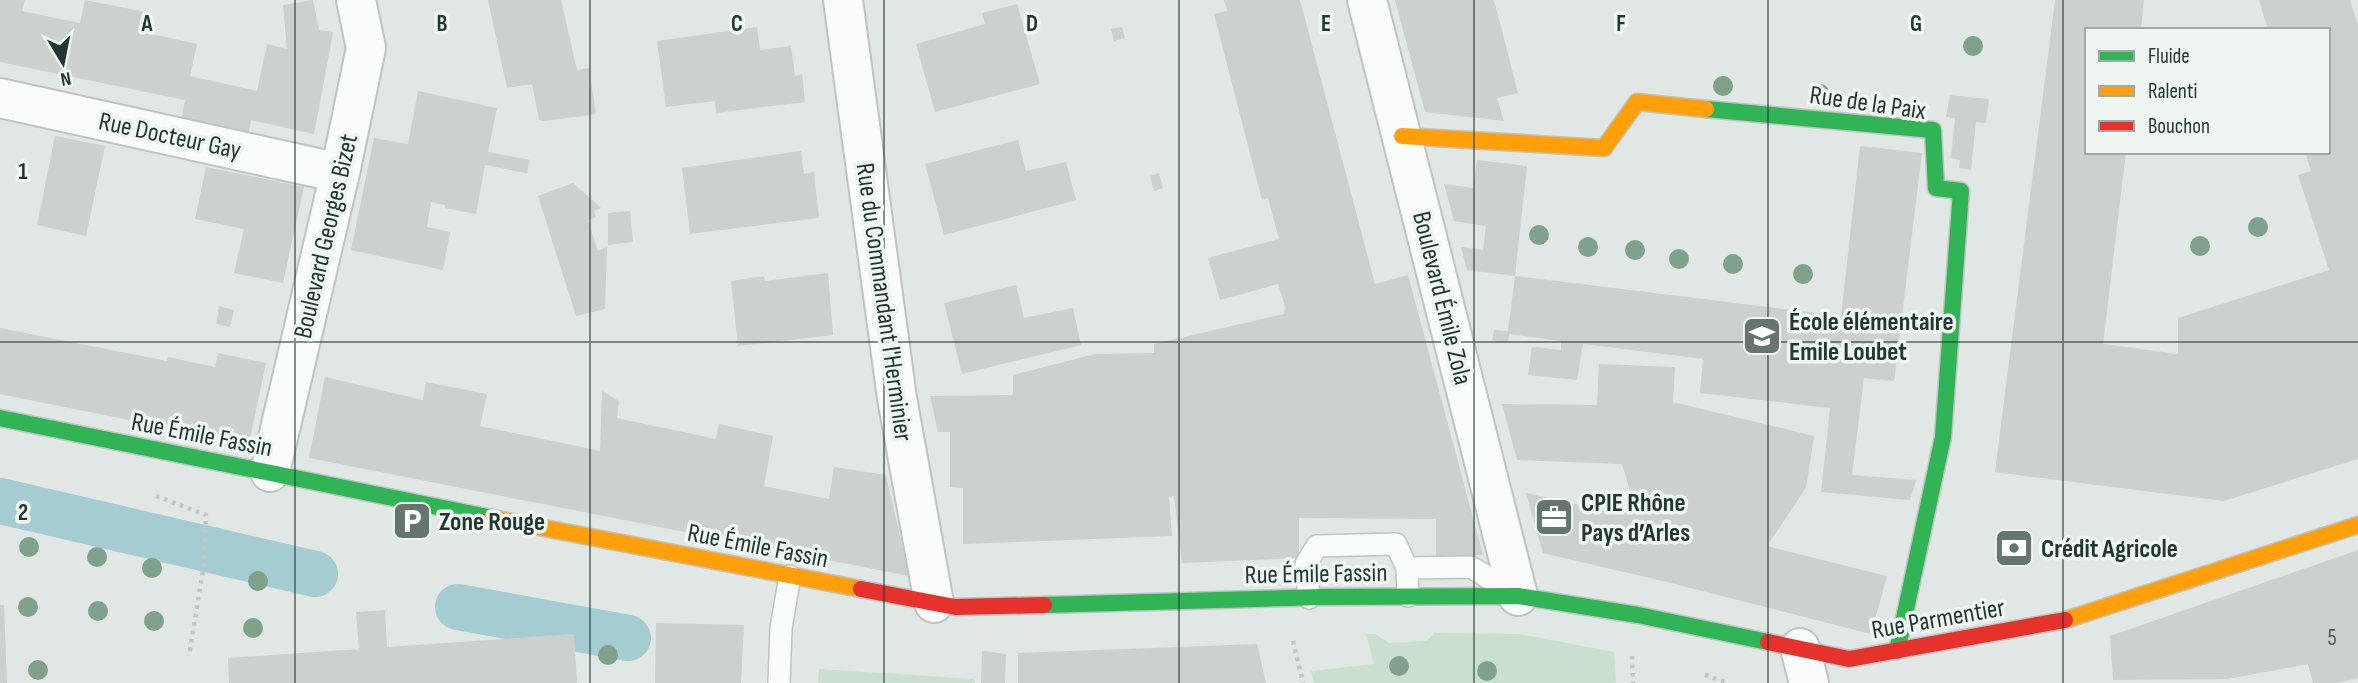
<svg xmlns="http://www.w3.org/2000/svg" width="2358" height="683" font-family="'Sofia Sans Condensed',sans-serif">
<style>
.green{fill:#cbdfd1}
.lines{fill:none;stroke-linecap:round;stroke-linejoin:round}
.canal{stroke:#a5ccd1;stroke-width:46}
.building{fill:#ccd0ce}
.lane-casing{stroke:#bec4c1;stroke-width:24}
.street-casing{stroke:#bec4c1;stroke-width:42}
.fast-casing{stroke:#bec4c1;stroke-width:19}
.slow-casing{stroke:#bec4c1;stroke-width:19}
.jam-casing{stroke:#bec4c1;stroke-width:19}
.path{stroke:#bfc7c4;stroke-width:4.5;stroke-dasharray:3.5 5;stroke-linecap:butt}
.lane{stroke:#fafbfb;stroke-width:21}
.street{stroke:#fafbfb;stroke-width:38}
.fast{stroke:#30b455;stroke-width:16}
.slow{stroke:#ff9f0a;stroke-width:16}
.jam{stroke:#e5322d;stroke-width:16}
.tree{fill:#80a28d}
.grid{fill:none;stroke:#223731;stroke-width:2;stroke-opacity:0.55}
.labels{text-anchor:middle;stroke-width:7;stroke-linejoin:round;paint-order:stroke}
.number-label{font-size:23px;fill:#4c5d58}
.street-label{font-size:26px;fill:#223731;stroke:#eff6f2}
.poi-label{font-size:26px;font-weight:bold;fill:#223731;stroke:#eff6f2;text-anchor:start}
.grid-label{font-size:23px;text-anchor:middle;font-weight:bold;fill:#223731;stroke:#eff6f2;stroke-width:7;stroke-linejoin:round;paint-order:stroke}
</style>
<rect width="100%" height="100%" fill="#e1e7e4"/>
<path class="green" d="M 1434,633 L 1520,634 L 1614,652 L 1616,683 L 1314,683 L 1311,671 L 1374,664 L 1366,634 L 1375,634 L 1389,643 L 1427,641 Z
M 819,669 L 974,679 L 975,683 L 818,683 Z"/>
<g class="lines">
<path class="canal" d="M 0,501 L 315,574
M 458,607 L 628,638"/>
</g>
<path class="building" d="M 0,0 L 25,0 L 22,11 L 80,23 L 85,0 L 146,12 L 143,32 L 197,44 L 190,76 L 257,91 L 267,44 L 287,49 L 283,5 L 313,0 L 319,30 L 333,32 L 314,134 L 251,120 L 248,136 L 181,122 L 185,100 L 0,62 Z
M 488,0 L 561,0 L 577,70 L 589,68 L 596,114 L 544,121 L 539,120 L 532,84 L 507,88 Z
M 1224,0 L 1300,0 L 1375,284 L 1408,275 L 1483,555 L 1436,556 L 1436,519 L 1299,518 L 1299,558 L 1182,563 L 1174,496 L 1169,497 L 1172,536 L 963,544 L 963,488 L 950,487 L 950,432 L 938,432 L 930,396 L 1013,395 L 1013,375 L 1095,354 L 1154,353 L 1154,344 L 1284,314 L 1285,307 L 1278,284 L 1220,300 L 1208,258 L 1279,239 L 1268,198 L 1262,200 L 1214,14 L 1227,11 Z
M 1395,0 L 1494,0 L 1518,93 L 1497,98 L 1504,121 L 1425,112 Z
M 2055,0 L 2144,0 L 2141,30 L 2087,30 L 2087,152 L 2126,152 L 2103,344 L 2178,354 L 2178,318 L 2329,270 L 2298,175 L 2311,171 L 2305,152 L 2328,152 L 2328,30 L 2268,30 L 2259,0 L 2350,0 L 2358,26 L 2358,459 L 2224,501 L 1995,472 Z
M 1017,4 L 1040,84 L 935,112 L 916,44 L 985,24 L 982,13 Z
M 757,27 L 760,50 L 791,46 L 795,76 L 802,74 L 805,102 L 716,113 L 715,101 L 666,107 L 657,41 Z
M 1122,27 L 1125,38 L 1114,41 L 1111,29 Z
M 418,91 L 497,108 L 488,152 L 530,160 L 527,173 L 485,165 L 476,214 L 445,208 L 445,205 L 431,202 L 427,227 L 450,232 L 443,270 L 351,250 L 374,138 L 408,144 Z
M 1950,95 L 1989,99 L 1986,123 L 1976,122 L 1971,170 L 1959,168 L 1960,160 L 1951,158 L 1955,118 L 1946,117 Z
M 55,136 L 105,146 L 86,236 L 37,225 Z
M 1018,140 L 1026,171 L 1066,162 L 1076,200 L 944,235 L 925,164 Z
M 1860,146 L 1922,153 L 1894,381 L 1864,378 L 1852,475 L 1916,480 L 1910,500 L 1821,492 L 1830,408 L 1700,393 L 1703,359 L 1583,344 L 1577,380 L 1528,375 L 1532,347 L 1561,350 L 1561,341 L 1509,334 L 1508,343 L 1492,340 L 1494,330 L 1508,331 L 1515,276 L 1841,316 Z
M 801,151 L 804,174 L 814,172 L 819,218 L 690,234 L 682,168 Z
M 1477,160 L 1527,166 L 1515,276 L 1467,270 L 1461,247 L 1483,250 L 1486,226 L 1454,221 L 1444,184 L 1473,188 Z
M 206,167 L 304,187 L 283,283 L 234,273 L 244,229 L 195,219 Z
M 1159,173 L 1163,188 L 1154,191 L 1150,176 Z
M 573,183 L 601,208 L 594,211 L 596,217 L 588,220 L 598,251 L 607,247 L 605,309 L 576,316 L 538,196 Z
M 630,211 L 633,242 L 608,245 L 608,213 Z
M 828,273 L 833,335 L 738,346 L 731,281 L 764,276 L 765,281 Z
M 1016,285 L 1024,318 L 1073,308 L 1081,345 L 962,374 L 944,303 Z
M 219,306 L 234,310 L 230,327 L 216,324 Z
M 0,328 L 167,361 L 168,357 L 215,367 L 218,353 L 266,363 L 249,444 L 0,394 Z
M 1599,364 L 1675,367 L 1673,402 L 1814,436 L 1806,488 L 1767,546 L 1887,576 L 1871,634 L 1671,583 L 1543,553 L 1526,493 L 1624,515 L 1630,491 L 1622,464 L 1517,460 L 1502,404 L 1597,405 Z
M 325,377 L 423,400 L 426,382 L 487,394 L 480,426 L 600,451 L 602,391 L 619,401 L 617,418 L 716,439 L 719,424 L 773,436 L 764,486 L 829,499 L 834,467 L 886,475 L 909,576 L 309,458 Z
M 2358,550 L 2358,678 L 2337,683 L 2313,683 L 2308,664 L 2228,679 L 2113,680 L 2110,636 Z
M 0,605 L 4,605 L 7,683 L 0,683 Z
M 385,610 L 387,647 L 574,634 L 577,683 L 229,683 L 228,658 L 359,649 L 356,612 Z
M 656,623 L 744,625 L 741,683 L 655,683 Z
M 1257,644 L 1266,683 L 1018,683 L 1018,653 Z
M 982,651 L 1006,654 L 1005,683 L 981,683 Z"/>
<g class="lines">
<g class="lane-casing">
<path id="lane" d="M 1407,568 L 1471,567 L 1510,591
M 1309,598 L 1306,564 L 1317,546 L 1396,544 L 1407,568 L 1408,596
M 779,683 L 781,628 L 790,576"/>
</g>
<g class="street-casing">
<path id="street" d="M 843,0 L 897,398 L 934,603
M 1367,0 L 1518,596
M 0,98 L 340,173
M 270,472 L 340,173 L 366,48 L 356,0
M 1800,648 L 1809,683"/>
</g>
<g class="fast-casing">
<path id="fast" d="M 1706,109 L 1933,130 L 1936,188 L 1961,191 L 1943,437 L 1897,651
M 0,418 L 492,518
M 1044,605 L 1321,597 L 1518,596 L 1638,615 L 1768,642"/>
</g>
<g class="slow-casing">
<path id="slow" d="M 1402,136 L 1604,148 L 1637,102 L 1706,109
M 492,518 L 861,589
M 2065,620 L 2358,525"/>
</g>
<g class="jam-casing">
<path id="jam" d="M 861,589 L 955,607 L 1044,605
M 1768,642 L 1849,659 L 2065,620"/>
</g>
<path class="path" d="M 156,496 L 206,515 L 204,564 L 189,656
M 1293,641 L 1303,683
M 1632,656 L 1633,683
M 1705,675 L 1728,683"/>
<use href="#lane" class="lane"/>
<use href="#street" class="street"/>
<use href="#fast" class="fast"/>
<use href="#slow" class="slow"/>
<use href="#jam" class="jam"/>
</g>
<g class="tree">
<circle cx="1973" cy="46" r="10"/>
<circle cx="1723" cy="86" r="10"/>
<circle cx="1820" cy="94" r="10"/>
<circle cx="2258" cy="227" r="10"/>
<circle cx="1539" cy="235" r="10"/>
<circle cx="2200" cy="246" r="10"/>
<circle cx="1588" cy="247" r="10"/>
<circle cx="1635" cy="250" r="10"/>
<circle cx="1679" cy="259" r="10"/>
<circle cx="1733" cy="264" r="10"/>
<circle cx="1803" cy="274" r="10"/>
<circle cx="29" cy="547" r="10"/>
<circle cx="97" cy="557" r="10"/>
<circle cx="152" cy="568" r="10"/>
<circle cx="258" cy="581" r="10"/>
<circle cx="28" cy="607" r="10"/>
<circle cx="98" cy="611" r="10"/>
<circle cx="154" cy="621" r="10"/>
<circle cx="253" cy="628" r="10"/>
<circle cx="608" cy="655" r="10"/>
<circle cx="1399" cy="666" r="10"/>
<circle cx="38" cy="670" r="10"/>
<circle cx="1487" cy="671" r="10"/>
</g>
<path class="grid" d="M 295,0 L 295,683M 590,0 L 590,683M 884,0 L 884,683M 1179,0 L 1179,683M 1474,0 L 1474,683M 1768,0 L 1768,683M 2063,0 L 2063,683M 0,342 L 2358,342"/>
<defs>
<g id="school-square" transform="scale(2.0125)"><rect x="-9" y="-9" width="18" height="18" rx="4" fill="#657570" stroke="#eff6f2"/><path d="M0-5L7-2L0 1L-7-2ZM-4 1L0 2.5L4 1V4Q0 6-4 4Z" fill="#fff"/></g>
<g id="office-square" transform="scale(2.0125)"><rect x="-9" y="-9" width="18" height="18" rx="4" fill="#657570" stroke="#eff6f2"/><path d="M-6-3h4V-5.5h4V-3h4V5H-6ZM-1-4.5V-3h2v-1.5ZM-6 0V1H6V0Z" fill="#fff"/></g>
<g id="parking-square" transform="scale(2.0125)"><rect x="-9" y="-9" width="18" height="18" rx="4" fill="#657570" stroke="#eff6f2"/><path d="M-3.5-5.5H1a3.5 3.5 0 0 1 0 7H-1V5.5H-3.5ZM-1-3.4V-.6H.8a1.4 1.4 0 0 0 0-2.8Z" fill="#fff"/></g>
<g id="bank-square" transform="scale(2.0125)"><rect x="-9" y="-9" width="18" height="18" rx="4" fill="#657570" stroke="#eff6f2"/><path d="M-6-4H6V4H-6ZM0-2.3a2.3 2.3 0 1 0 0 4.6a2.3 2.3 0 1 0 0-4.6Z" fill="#fff"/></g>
</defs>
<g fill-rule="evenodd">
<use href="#school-square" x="1762" y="336"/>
<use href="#office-square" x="1554" y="517"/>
<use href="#parking-square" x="412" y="521"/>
<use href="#bank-square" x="2014" y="548"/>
</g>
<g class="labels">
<g class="number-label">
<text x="2332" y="645">5</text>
</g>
<g class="street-label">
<text transform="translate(1868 102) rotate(8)" y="9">Rue de la Paix</text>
<text transform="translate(170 135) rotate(12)" y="9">Rue Docteur Gay</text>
<text transform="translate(325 236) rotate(-77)" y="9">Boulevard Georges Bizet</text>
<text transform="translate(1443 298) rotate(76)" y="9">Boulevard Émile Zola</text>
<text transform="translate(885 302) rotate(82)" y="9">Rue du Commandant l'Herminier</text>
<text transform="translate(202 434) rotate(11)" y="9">Rue Émile Fassin</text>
<text transform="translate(758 545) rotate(11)" y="9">Rue Émile Fassin</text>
<text transform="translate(1316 573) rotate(-1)" y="9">Rue Émile Fassin</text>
<text transform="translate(1938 618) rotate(-10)" y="9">Rue Parmentier</text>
</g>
<g class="poi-label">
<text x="1789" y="330">École élémentaire<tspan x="1789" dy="30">Emile Loubet</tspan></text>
<text x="1581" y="511">CPIE Rhône<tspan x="1581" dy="30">Pays d’Arles</tspan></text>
<text x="439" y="530">Zone Rouge</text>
<text x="2041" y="557">Crédit Agricole</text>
</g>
</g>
<g class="grid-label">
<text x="147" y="31">A</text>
<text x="442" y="31">B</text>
<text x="737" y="31">C</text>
<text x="1032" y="31">D</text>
<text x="1326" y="31">E</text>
<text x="1621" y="31">F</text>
<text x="1916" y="31">G</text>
<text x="23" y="179">1</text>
<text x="23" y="520">2</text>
</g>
<rect x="2085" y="28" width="245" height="126" fill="#eff6f2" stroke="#9daaa5" stroke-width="2"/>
<rect x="2099" y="51" width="35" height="10" fill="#30b455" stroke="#9daaa5" stroke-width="2"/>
<text x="2148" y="63" font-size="21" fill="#223731">Fluide</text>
<rect x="2099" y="86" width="35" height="10" fill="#ff9f0a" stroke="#9daaa5" stroke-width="2"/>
<text x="2148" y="98" font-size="21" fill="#223731">Ralenti</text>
<rect x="2099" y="121" width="35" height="10" fill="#e5322d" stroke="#9daaa5" stroke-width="2"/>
<text x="2148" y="133" font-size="21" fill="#223731">Bouchon</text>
<g transform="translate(63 63) rotate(170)" stroke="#eff6f2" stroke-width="5" paint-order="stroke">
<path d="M0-5L12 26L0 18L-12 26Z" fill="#223731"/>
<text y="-10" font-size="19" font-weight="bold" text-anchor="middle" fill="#223731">N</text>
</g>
</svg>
